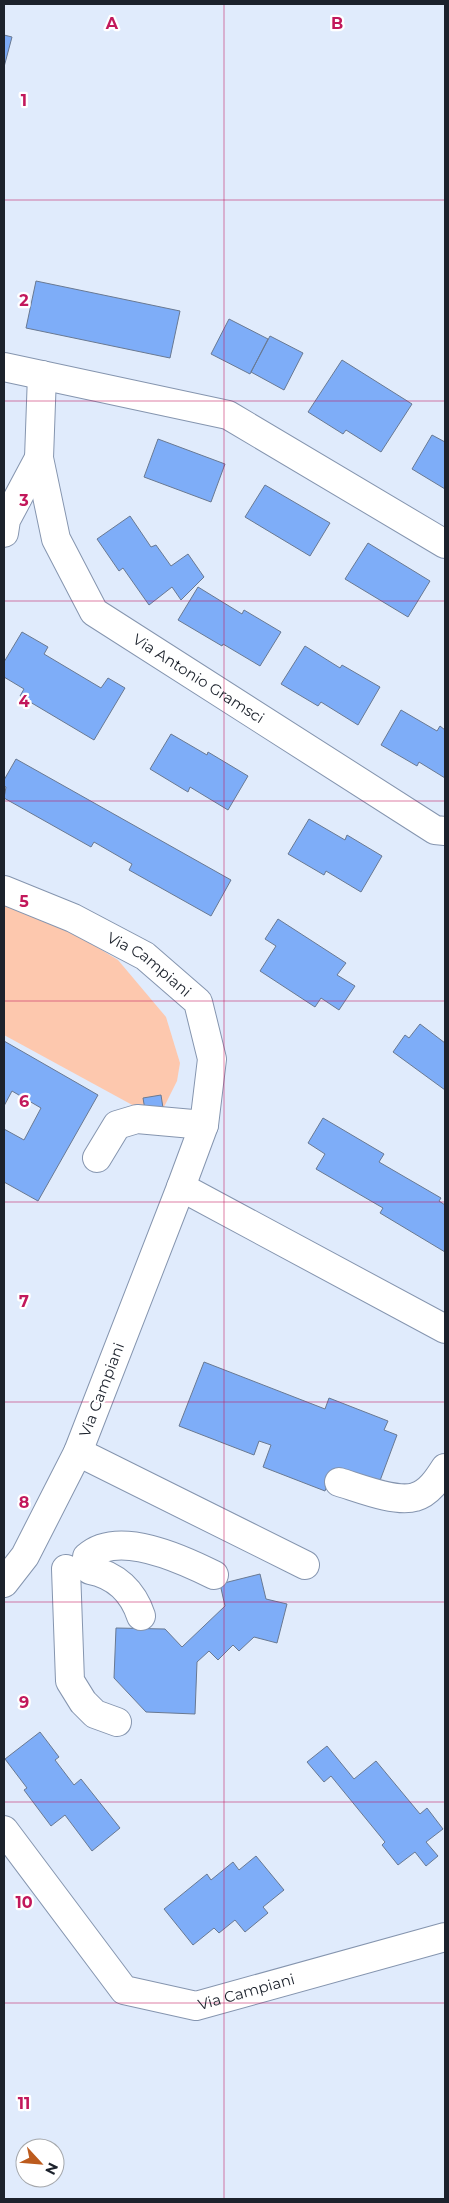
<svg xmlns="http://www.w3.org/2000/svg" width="449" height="2203" font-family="Montserrat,sans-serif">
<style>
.green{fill:#fdc8ae}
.building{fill:#7eadf8;stroke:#697992}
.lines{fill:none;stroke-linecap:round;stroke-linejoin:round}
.minor-casing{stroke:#8595af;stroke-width:30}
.minor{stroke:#fff;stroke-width:28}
.grid{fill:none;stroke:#c2185b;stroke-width:1;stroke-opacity:0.55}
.labels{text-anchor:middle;stroke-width:4.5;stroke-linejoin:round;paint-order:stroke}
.street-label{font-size:15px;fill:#1c222c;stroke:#fff}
.grid-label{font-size:16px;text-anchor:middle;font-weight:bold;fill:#c2185b;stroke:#fff;stroke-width:4.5;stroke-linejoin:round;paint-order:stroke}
</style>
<rect width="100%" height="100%" fill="#e0ebfc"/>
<path class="green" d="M 4,900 L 38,911 L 118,960 L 166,1017 L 180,1063 L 177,1081 L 158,1119 L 4,1035 Z"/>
<path class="building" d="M 4,35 L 12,37 L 4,67 Z
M 36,281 L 180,311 L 170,358 L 26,328 Z
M 229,319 L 268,339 L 250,374 L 211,354 Z
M 270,336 L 303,353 L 284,390 L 251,372 Z
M 342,360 L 412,404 L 381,452 L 346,430 L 343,434 L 308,412 Z
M 432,435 L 445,442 L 445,489 L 412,469 Z
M 158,439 L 225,464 L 211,502 L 144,477 Z
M 265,485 L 330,523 L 310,556 L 245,517 Z
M 130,516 L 151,547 L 156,545 L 171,566 L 188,554 L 204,577 L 181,600 L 172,587 L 149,605 L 123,568 L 119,571 L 97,539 Z
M 368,543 L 430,581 L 408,617 L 345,579 Z
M 198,587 L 242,614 L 244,610 L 281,632 L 260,666 L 223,644 L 222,646 L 178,620 Z
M 22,632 L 48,647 L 44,654 L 101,688 L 108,678 L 125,688 L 94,740 L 20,696 L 24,689 L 4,677 L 4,662 Z
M 305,646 L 340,668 L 342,665 L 380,687 L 358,725 L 321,702 L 318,706 L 281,684 Z
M 401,710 L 437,731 L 440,726 L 445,730 L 445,778 L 419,762 L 417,766 L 381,745 Z
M 171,734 L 207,755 L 208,752 L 248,776 L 228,810 L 190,787 L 188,792 L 150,769 Z
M 16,759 L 231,880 L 211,916 L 129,870 L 132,864 L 94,842 L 91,847 L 4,798 L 6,787 L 4,786 L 4,780 Z
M 309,819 L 345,840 L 347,835 L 382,856 L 361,892 L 326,871 L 324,875 L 288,854 Z
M 278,919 L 346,963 L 337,975 L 355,986 L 339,1010 L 321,998 L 315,1007 L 260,971 L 276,946 L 265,939 Z
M 420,1024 L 445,1043 L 445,1090 L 393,1052 L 405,1035 L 409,1038 Z
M 4,1041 L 98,1095 L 38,1201 L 4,1182 L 4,1129 L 24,1140 L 41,1108 L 12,1091 L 4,1106 Z
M 161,1095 L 163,1108 L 145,1110 L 143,1098 Z
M 323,1118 L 384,1154 L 379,1162 L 441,1198 L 439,1201 L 445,1205 L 445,1252 L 380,1213 L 383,1208 L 316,1169 L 325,1154 L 308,1143 Z
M 204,1362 L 325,1409 L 329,1398 L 388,1421 L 384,1430 L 397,1435 L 378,1486 L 333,1469 L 325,1491 L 263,1467 L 271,1445 L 259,1441 L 254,1455 L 179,1426 Z
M 260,1574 L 266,1599 L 287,1604 L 277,1643 L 254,1637 L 239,1651 L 233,1645 L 218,1660 L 209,1651 L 197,1662 L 195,1714 L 146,1712 L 114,1678 L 116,1628 L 165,1629 L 182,1647 L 225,1606 L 220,1584 Z
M 40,1732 L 59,1757 L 55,1760 L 74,1785 L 81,1779 L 120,1828 L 92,1851 L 65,1815 L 51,1826 L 24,1790 L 27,1788 L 5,1759 Z
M 327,1746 L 354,1779 L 376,1761 L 420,1814 L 427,1808 L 443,1829 L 426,1842 L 438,1856 L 426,1866 L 415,1852 L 398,1865 L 382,1845 L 385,1842 L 331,1776 L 324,1782 L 307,1762 Z
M 256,1856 L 284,1890 L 263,1907 L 268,1913 L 245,1932 L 235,1920 L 219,1933 L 214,1928 L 193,1945 L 164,1909 L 207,1874 L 211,1880 L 233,1862 L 239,1870 Z"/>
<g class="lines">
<g class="minor-casing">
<g id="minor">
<path d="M 4,367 L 228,415 L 445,544"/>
<path id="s1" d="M 42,375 L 39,458 L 56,539 L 94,612 L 435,830 L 445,831"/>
<path d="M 4,533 L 6,520 L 39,458"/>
<path id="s2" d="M 4,890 L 73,918 L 145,956 L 198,1002 L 212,1059 L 204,1125 L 181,1187 L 78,1452 L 25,1556 L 4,1583"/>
<path d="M 97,1158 L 117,1125 L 137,1119 L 204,1125"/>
<path d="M 181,1187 L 445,1329"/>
<path d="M 78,1452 L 305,1565"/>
<path d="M 339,1482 C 359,1488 396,1503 415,1497 C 429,1493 438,1479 445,1468"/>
<path d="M 87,1557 C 118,1529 182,1559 214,1575"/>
<path d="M 66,1569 L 70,1681 L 83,1702 L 95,1714 L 117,1722"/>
<path d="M 90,1570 C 116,1575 133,1592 141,1616"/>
<path id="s3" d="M 4,1830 L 124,1990 L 196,2006 L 445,1937"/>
</g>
</g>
<use href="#minor" class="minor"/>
</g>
<path class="grid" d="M 224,4 L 224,2199M 4,200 L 445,200M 4,401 L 445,401M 4,601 L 445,601M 4,801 L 445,801M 4,1001 L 445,1001M 4,1202 L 445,1202M 4,1402 L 445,1402M 4,1602 L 445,1602M 4,1802 L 445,1802M 4,2003 L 445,2003"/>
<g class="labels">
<g class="street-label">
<text dy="5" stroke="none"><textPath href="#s1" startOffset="372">Via Antonio Gramsci</textPath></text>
<text dy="5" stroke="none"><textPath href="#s2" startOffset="164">Via Campiani</textPath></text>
<text transform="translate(102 1390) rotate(-69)" y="5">Via Campiani</text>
<text dy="5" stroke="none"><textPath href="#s3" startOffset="326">Via Campiani</textPath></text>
</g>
</g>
<g class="grid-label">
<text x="112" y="29">A</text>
<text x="337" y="29">B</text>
<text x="24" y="106">1</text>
<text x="24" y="306">2</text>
<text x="24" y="506">3</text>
<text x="24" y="707">4</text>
<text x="24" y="907">5</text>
<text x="24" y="1107">6</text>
<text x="24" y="1307">7</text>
<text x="24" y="1508">8</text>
<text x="24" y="1708">9</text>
<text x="24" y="1908">10</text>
<text x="24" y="2109">11</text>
</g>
<rect width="449" height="2203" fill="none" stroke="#1c222c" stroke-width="10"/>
<g transform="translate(40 2163) rotate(116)"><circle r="24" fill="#ffffff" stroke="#a4a7ab"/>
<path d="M0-4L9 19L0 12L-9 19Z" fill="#bc5b1e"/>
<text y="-8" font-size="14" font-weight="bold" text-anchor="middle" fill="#1c222c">N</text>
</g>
</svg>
